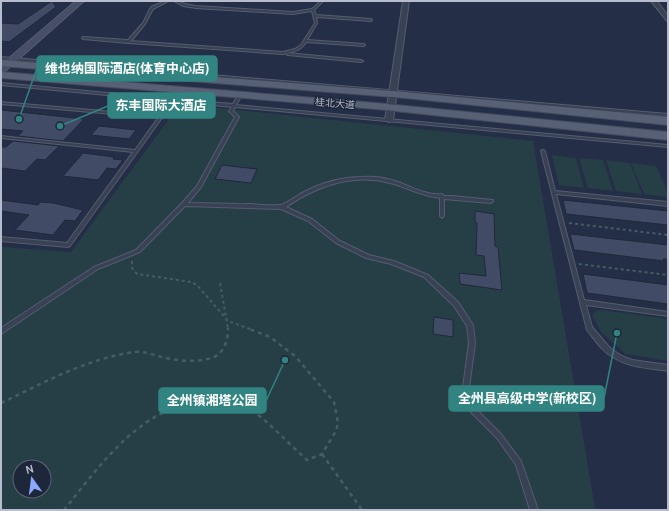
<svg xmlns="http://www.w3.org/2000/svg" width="669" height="511" font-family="Cabin,'Noto Sans SC',sans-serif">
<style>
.green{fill:#263f47;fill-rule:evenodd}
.building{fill:#414b66;stroke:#20283c}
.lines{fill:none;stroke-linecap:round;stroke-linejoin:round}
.service-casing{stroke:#555c6f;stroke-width:2}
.minor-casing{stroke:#555c6f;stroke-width:2}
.secondary-casing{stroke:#555c6f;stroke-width:2}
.primary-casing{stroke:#434a5e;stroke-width:2}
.path-far1{stroke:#455c62;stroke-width:2;stroke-dasharray:3 3;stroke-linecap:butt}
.path{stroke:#455c62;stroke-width:2.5;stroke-dasharray:4 4;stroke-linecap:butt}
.service{fill:#394155;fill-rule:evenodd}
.minor{fill:#394155;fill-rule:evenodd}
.secondary{fill:#474f68;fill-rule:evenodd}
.primary{fill:#576075;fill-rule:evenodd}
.labels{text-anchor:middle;stroke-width:3;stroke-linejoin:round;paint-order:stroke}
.far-street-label{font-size:10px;fill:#b7bdce;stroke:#1e263a}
.leader{fill:none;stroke:#318481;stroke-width:1.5}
.callout-dot{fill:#318481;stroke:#1e263a;stroke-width:1.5}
.callout{fill:#318481;stroke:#318481;stroke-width:1.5}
.callout-label{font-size:13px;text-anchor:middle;font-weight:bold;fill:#fff}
</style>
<rect width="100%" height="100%" fill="#242e46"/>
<path class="green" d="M 180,104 L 533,141 L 595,508 L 605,510 L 1,510 L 1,247 L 71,252 ZM 20,467 L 44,467 L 44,491 L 20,491 Z
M 552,155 L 576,158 L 584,188 L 559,185 Z
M 579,158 L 603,160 L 613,191 L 588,188 Z
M 606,160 L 630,163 L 642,194 L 616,191 Z
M 631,163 L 656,166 L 668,193 L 668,197 L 644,194 Z
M 602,310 L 668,319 L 668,361 L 626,354 L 601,332 L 592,315 L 596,311 Z"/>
<path class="building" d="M 52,1 L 56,7 L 9,42 L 1,41 L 1,23 L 18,24 Z
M 1,110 L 84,119 L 63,141 L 18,136 L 23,131 L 1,129 Z
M 99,126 L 136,130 L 129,139 L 91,135 Z
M 13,141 L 59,146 L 45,160 L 37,159 L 25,171 L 1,168 L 1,147 L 6,147 Z
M 83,153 L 114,157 L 113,159 L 123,160 L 116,169 L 107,168 L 98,180 L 63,176 Z
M 222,165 L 257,169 L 251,183 L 215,179 Z
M 1,200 L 38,205 L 40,202 L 53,203 L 83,210 L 75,221 L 65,220 L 53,235 L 15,230 L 29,215 L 1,211 Z
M 563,200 L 668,211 L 668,225 L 566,214 Z
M 475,211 L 494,214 L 495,246 L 498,247 L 502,290 L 460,284 L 459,273 L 486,276 L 484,256 L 476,255 L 477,223 L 475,222 Z
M 570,234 L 668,245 L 668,259 L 663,259 L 664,261 L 574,250 Z
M 583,274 L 668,285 L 668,304 L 587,293 Z
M 434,317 L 453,320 L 453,337 L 433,334 Z"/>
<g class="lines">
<g class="service-casing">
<path id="service" d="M 165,1 L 168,1 L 153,9 L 145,24 L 131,41 L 283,52 L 295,49 L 301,45 L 315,23 L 312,11 L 293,14 L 196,8 L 183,6 L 174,1 L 177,1 L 185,4 L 196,6 L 293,12 L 312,9 L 321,1 L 323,1 L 314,10 L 316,15 L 371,19 L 372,20 L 371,21 L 316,17 L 317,23 L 307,40 L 364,44 L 365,45 L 364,46 L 306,42 C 301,51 292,52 283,54 L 128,43 L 83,39 L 82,38 L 83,37 L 128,40 L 143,23 L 151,7 Z
M 287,53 L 361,60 L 363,61 L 361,62 L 288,55 L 286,54 Z
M 1,57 L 668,114 L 668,116 L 1,59 Z
M 1,83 L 172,99 L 179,89 L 180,89 L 182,90 L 175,99 L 233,104 L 238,95 L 240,94 L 242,95 L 236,105 L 668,145 L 668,147 L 235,107 L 233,111 L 239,117 L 201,187 L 188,203 C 209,203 231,204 252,204 C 261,205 271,206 280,205 C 284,205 298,195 304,192 C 321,183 342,177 362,177 C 374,176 387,178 398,182 C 411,187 428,196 442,194 L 444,196 L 451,196 L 493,200 L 493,201 L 491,203 L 444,199 L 444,216 L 442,218 L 440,216 L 440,198 C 432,197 424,195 416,192 C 407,189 399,185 390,183 C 353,173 317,186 286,207 L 312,219 L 340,241 L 369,255 L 394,261 L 428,275 L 458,302 L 473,325 L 475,343 L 468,395 L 474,407 L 501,434 L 521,461 L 538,510 L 530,510 L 516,465 L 497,438 L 470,411 L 462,395 L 469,343 L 467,326 L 454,306 L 424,277 L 391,264 L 366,258 L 336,243 L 308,221 L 281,209 L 185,206 L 140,252 L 98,269 L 1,334 L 1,328 L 94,267 L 136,250 L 182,203 L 197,186 L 235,117 L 229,111 L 232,107 L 174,101 L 70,246 L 68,247 L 1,241 L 1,237 L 67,243 L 133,152 L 1,138 L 1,136 L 135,150 L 158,118 L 1,104 L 1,102 L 159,116 L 170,101 L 1,85 Z
M 542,150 L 543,150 L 545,151 L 555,191 L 668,202 L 668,206 L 556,194 L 584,300 L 668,312 L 668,316 L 586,305 L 592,327 L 609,347 L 617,353 L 624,357 L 632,360 L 668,365 L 668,371 C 650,368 629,368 613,357 C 602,351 595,340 587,330 L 541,151 Z"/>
</g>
<g class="minor-casing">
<path id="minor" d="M 403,1 L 409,1 L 393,120 L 389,122 L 385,120 Z
M 651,1 L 657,1 L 668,16 L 668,22 Z"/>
</g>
<g class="secondary-casing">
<path id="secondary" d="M 76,1 L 84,1 L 4,72 L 1,73 L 1,65 Z"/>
</g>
<g class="primary-casing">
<path id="primary" d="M 1,60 L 405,92 L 668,117 L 668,125 L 405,98 L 1,66 Z
M 1,72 L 376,103 L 668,132 L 668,140 L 376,109 L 1,78 Z"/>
</g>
<path class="path-far1" d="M 569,223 L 668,235
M 132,261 L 132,268 L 137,274 L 191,282 L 197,285 L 228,321 L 250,329
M 579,264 L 668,275
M 220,283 L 228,329"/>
<path class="path" d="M 1,403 C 44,383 87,358 135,352 C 145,351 153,355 162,357 C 177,361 200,363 214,357 C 225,352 228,339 228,328
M 322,454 L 362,510
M 64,510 C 102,463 143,403 209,401 C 223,400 241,402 253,411 C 272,425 289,444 307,460 L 322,454 L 336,431 L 338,423 L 334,402 L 295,356 L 270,337 L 247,328"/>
<use href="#service" class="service"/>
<use href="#minor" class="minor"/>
<use href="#secondary" class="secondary"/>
<use href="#primary" class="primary"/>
</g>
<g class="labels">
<g class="far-street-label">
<text transform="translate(335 103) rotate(5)" y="4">桂北大道</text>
</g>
</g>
<path class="leader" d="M19 119L37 68M60 126L108 106M617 333L604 398M285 360L266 401"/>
<g class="callout-dot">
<circle cx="19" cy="119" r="4"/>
<circle cx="60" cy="126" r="4"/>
<circle cx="617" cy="333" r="4"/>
<circle cx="285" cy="360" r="4"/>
</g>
<g class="callout">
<rect x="37" y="56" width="180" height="25" rx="4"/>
<rect x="108" y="93" width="107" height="25" rx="4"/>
<rect x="449" y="386" width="155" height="25" rx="4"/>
<rect x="159" y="388" width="107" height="25" rx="4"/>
</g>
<g class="callout-label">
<text x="127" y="73">维也纳国际酒店(体育中心店)</text>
<text x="161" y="110">东丰国际大酒店</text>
<text x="527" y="403">全州县高级中学(新校区)</text>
<text x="212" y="405">全州镇湘塔公园</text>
</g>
<rect width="669" height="511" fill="none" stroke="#b7bdce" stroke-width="4"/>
<g transform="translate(32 479) rotate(346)"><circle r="19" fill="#1e263a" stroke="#5b6275"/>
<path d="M0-3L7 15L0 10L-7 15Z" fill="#8ba9ff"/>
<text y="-6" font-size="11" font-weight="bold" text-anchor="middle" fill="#b7bdce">N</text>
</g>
</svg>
